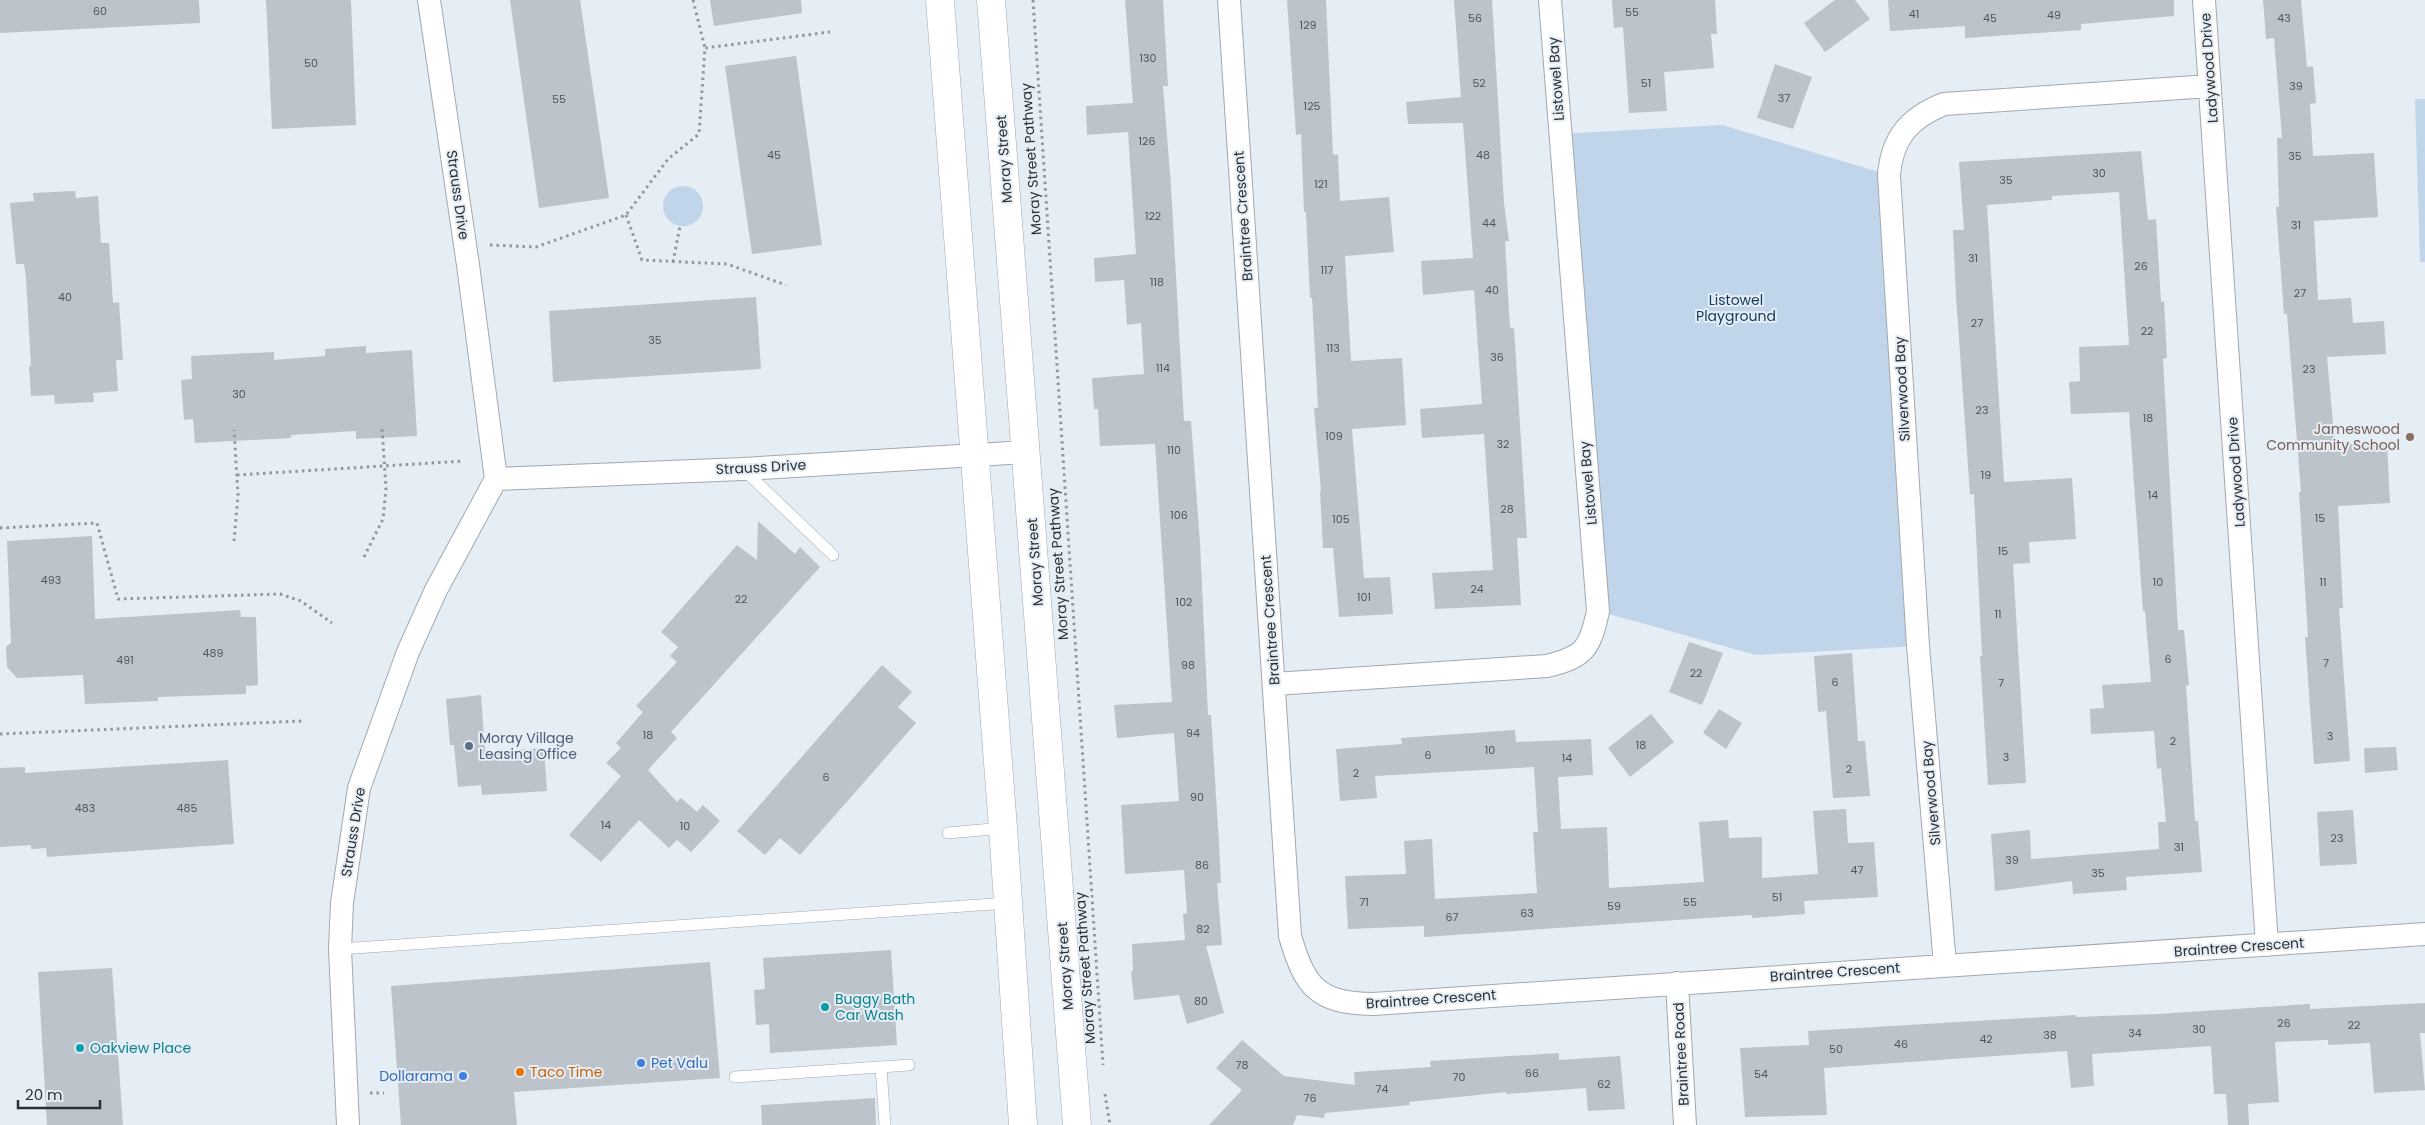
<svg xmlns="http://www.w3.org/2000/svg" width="2425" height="1125" font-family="Poppins,sans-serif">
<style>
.green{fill:#c1d5ea}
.building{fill:#bcc3cb}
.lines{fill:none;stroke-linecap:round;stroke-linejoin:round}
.service-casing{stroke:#a1a9b0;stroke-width:12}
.minor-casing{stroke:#a1a9b0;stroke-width:24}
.tertiary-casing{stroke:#a1a9b0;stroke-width:29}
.path{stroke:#91979d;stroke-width:3;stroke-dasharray:2.5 4;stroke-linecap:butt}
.service{stroke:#fff;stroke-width:11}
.minor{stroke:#fff;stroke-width:22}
.tertiary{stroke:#fff;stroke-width:28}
.education-dot{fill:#8d6e63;stroke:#e5edf5;stroke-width:2}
.service-dot{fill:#5c6f8a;stroke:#e5edf5;stroke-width:2}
.culture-dot{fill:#0f9aa8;stroke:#e5edf5;stroke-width:2}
.shop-dot{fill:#3f7fe0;stroke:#e5edf5;stroke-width:2}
.food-dot{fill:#e8710a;stroke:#e5edf5;stroke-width:2}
.labels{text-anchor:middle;stroke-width:4;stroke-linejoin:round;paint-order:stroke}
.number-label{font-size:11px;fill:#515559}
.street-label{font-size:14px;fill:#2d3033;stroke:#e5edf5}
.park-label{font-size:14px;fill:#11395c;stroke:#e5edf5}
.education-label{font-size:14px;fill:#785e54;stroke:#e5edf5;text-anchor:end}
.service-label{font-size:14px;fill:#4e5e75;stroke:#e5edf5;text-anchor:start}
.culture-label{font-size:14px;fill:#0d838f;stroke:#e5edf5;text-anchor:start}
.shop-label{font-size:14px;fill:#366cbe;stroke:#e5edf5;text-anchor:start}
.food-label{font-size:14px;fill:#c56008;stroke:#e5edf5;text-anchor:start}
</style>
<rect width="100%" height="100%" fill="#e5edf5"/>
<path class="green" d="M 2415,99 L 2425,99 L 2425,262 L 2420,262 Z
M 1722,125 L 1889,175 L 1918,646 L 1756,655 L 1598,611 L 1559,134 Z
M663 206a20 20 0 1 1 40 0a20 20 0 1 1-40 0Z"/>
<path class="building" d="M 0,0 L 199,0 L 200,23 L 0,33 Z
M 266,0 L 351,0 L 356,125 L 272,129 Z
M 510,0 L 580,0 L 609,198 L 539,208 Z
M 710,0 L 801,0 L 802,13 L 714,26 Z
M 1125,0 L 1163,0 L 1168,86 L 1163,86 L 1171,186 L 1184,421 L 1191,421 L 1200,543 L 1208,715 L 1211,715 L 1219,844 L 1221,883 L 1217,883 L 1222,945 L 1206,946 L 1224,1013 L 1187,1024 L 1179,995 L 1134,1000 L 1131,971 L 1133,971 L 1132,944 L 1185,940 L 1183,914 L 1187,913 L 1184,870 L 1125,874 L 1123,838 L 1121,805 L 1179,801 L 1174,733 L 1117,738 L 1114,705 L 1172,702 L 1155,444 L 1100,446 L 1098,409 L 1094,409 L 1092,378 L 1144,374 L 1141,323 L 1127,325 L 1124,280 L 1095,282 L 1094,258 L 1136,254 L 1128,132 L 1087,135 L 1086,106 L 1133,103 Z
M 1287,0 L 1326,0 L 1333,155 L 1338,154 L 1340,201 L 1389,197 L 1394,252 L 1345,256 L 1351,361 L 1402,358 L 1406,425 L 1352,429 L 1364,578 L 1390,577 L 1393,614 L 1339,617 L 1333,548 L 1323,548 L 1320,491 L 1321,491 L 1314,408 L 1318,408 L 1312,298 L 1310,298 L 1306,212 L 1304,212 L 1301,134 L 1296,135 Z
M 1454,0 L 1492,0 L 1504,203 L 1509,241 L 1505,241 L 1510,328 L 1514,328 L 1527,538 L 1517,538 L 1521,605 L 1435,609 L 1432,573 L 1493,570 L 1484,434 L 1422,438 L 1420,409 L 1482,404 L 1474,290 L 1423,295 L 1421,261 L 1473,258 L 1463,123 L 1408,124 L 1406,102 L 1461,97 Z
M 1612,0 L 1715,0 L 1717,34 L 1711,34 L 1714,68 L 1664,72 L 1667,111 L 1629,113 L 1623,27 L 1614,28 Z
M 1835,0 L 1855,0 L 1870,19 L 1825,52 L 1804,23 Z
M 1888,0 L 2174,0 L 2174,16 L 2081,24 L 2081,30 L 1965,38 L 1965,26 L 1890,31 Z
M 2263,0 L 2301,0 L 2307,67 L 2313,66 L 2316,103 L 2310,104 L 2313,156 L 2374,153 L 2378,217 L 2314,221 L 2318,300 L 2351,298 L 2353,323 L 2384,321 L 2386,354 L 2327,357 L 2335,445 L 2387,442 L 2390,503 L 2338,506 L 2343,608 L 2339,608 L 2350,761 L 2314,764 L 2305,637 L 2308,637 L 2299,492 L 2301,492 L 2287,314 L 2284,314 L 2276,207 L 2279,207 L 2277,138 L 2282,138 L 2274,38 L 2266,39 Z
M 796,56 L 822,245 L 752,254 L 725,66 Z
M 1775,64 L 1812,77 L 1793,129 L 1757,118 Z
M 2141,151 L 2148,220 L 2156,219 L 2161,302 L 2164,301 L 2167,358 L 2163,359 L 2178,630 L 2184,630 L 2189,685 L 2186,686 L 2195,821 L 2198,821 L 2202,872 L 2126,877 L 2127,890 L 2073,894 L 2072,881 L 1995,891 L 1991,834 L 2030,830 L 2031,859 L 2159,849 L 2158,822 L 2166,822 L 2161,768 L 2157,769 L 2154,731 L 2091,734 L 2090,709 L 2104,708 L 2102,685 L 2151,682 L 2145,611 L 2143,611 L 2129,412 L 2071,414 L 2069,382 L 2080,381 L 2079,347 L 2129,345 L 2119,192 L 2052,196 L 2052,200 L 1987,205 L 2004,482 L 2072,478 L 2076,539 L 2029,542 L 2030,563 L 2013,564 L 2026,783 L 1988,785 L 1980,656 L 1982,656 L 1974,494 L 1970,495 L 1956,296 L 1953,230 L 1964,230 L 1959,162 Z
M 75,191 L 76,198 L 98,196 L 101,243 L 109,243 L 113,303 L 119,302 L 123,360 L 116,360 L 118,391 L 93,393 L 94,402 L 55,404 L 54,395 L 31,396 L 29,366 L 31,366 L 26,278 L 24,264 L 16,264 L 10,203 L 34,201 L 33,193 Z
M 756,297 L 761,369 L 553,382 L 549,311 Z
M 366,346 L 366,353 L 412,350 L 417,436 L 356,439 L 356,431 L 291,435 L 291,438 L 195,443 L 193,419 L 184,420 L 181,380 L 192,379 L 191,356 L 274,352 L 274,360 L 325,356 L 325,349 Z
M 758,521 L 795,554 L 800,547 L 820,567 L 671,732 L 677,738 L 648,770 L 677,802 L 681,798 L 697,812 L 703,805 L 720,821 L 691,852 L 677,840 L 669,848 L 639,820 L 601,862 L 569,835 L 621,776 L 606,763 L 621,748 L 616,743 L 643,712 L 636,706 L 677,662 L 670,656 L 678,647 L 661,632 L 737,545 L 757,560 Z
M 92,536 L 95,619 L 240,610 L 241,617 L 256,617 L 258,685 L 246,686 L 246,694 L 158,697 L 158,701 L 85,704 L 83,675 L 17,678 L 7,667 L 6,647 L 11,643 L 7,541 Z
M 1689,642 L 1723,653 L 1702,705 L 1669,692 Z
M 1852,653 L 1858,741 L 1865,741 L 1870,796 L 1833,798 L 1826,711 L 1818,712 L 1814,656 Z
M 882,665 L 912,692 L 898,707 L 916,723 L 800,855 L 780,838 L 765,855 L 737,831 Z
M 481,695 L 485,752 L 544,748 L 547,791 L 482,795 L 481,785 L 458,787 L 454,745 L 450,745 L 446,699 Z
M 1719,709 L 1742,723 L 1726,749 L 1703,733 Z
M 1651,714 L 1674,742 L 1630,777 L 1608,748 Z
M 1515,730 L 1516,742 L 1591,739 L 1593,775 L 1558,777 L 1561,829 L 1607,827 L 1609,888 L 1704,882 L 1699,822 L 1728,820 L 1729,838 L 1762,837 L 1762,878 L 1818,874 L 1813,811 L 1846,809 L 1848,843 L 1874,842 L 1878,897 L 1804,901 L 1805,914 L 1752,918 L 1752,915 L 1424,937 L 1424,926 L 1348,929 L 1345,876 L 1406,874 L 1404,841 L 1432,839 L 1435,899 L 1537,893 L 1533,832 L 1538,832 L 1534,767 L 1375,776 L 1377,798 L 1340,801 L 1336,749 L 1402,744 L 1401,738 Z
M 2396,747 L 2398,770 L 2365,773 L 2364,748 Z
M 228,760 L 234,844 L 47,857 L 46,848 L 31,849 L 31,845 L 0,847 L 0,768 L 25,767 L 25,773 Z
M 2353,810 L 2357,864 L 2320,866 L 2317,812 Z
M 891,950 L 897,1045 L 770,1053 L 769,1024 L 756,1025 L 754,990 L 765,989 L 763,958 Z
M 710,962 L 720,1078 L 514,1092 L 517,1125 L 401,1125 L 391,986 Z
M 112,968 L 123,1125 L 47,1125 L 38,972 Z
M 2425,1003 L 2425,1033 L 2420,1033 L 2425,1090 L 2374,1093 L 2370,1043 L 2328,1045 L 2328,1040 L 2275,1042 L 2279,1102 L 2248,1104 L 2249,1125 L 2228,1125 L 2226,1094 L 2214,1094 L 2211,1046 L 2092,1054 L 2094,1086 L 2071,1088 L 2067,1051 L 1824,1068 L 1827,1115 L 1745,1117 L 1740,1048 L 1809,1045 L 1808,1031 L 2076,1015 L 2076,1017 L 2158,1014 L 2310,1004 L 2310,1009 Z
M 1242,1040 L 1284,1076 L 1355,1085 L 1354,1072 L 1431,1067 L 1430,1061 L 1559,1053 L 1559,1060 L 1620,1056 L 1625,1109 L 1588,1111 L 1586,1088 L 1506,1094 L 1506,1092 L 1409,1102 L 1410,1105 L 1325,1113 L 1324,1118 L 1297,1115 L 1293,1125 L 1209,1125 L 1242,1090 L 1216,1068 Z
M 875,1098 L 876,1125 L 762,1125 L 761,1105 Z"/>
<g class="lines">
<g class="service-casing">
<path id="service" d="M 744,470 L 833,555
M 948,833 L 1003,828
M 340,949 L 1008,903
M 881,1067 L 885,1125
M 735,1077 L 909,1065"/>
</g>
<g class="minor-casing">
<path id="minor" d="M 1229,0 L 1290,936 C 1305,987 1317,1003 1373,1004 L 2425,934
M 2204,0 L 2267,945
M 496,479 L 743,469 L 1027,452
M 1274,684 L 1547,666 C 1584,657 1590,649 1598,611 L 1550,0
M 1945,965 L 1918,646 L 1889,175 C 1892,138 1909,118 1944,104 L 2210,86
M 1677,983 L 1685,1125
M 348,1125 L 340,949 L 342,903 L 359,788 L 408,652 L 436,590 L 496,479 L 468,265 L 429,0"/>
</g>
<g class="tertiary-casing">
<path id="tertiary" d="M 940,0 L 1003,828 L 1023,1125
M 991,0 L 1077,1125"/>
</g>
<path class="path" d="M 693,0 L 705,48
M 1033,0 L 1103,1065
M 626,215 L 642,260 L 727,264 L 786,285
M 490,245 L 536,247 L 626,215 L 668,159 L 699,134 L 705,48 L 830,32
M 673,262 L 680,226
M 237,475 L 464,461
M 0,528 L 97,523 L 118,599 L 280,594 L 301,601 L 332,623
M 234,541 L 238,495 L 234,430
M 364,557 L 383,519 L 386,488 L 382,428
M 0,734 L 302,721
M 370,1093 L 384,1093
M 1105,1094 L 1110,1125"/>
<use href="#service" class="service"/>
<use href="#minor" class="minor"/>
<use href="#tertiary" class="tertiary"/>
</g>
<circle class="education-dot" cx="2410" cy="437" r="5"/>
<circle class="service-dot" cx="469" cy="746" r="5"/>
<g class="culture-dot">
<circle cx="825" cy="1007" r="5"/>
<circle cx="80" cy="1048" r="5"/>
</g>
<g class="shop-dot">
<circle cx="641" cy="1063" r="5"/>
<circle cx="463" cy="1076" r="5"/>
</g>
<circle class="food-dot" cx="520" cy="1072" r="5"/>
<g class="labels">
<g class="number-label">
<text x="100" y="15">60</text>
<text x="1632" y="16">55</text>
<text x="1914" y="18">41</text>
<text x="2054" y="19">49</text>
<text x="1475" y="22">56</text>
<text x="1990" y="22">45</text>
<text x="2284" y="22">43</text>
<text x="1308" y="29">129</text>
<text x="1148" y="62">130</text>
<text x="311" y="67">50</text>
<text x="1479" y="87">52</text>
<text x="1646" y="87">51</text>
<text x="2296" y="90">39</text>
<text x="1784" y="102">37</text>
<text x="559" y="103">55</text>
<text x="1312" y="110">125</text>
<text x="1147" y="145">126</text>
<text x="774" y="159">45</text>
<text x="1483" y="159">48</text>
<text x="2295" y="160">35</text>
<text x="2099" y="177">30</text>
<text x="2006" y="184">35</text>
<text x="1321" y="188">121</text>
<text x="1153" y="220">122</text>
<text x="1489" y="227">44</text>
<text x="2296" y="229">31</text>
<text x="1973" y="262">31</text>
<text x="2141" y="270">26</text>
<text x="1327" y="274">117</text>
<text x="1157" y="286">118</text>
<text x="1492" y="294">40</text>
<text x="2300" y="297">27</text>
<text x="65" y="301">40</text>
<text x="1977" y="327">27</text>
<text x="2147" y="335">22</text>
<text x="655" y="344">35</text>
<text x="1333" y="352">113</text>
<text x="1497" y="361">36</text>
<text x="1163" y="372">114</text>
<text x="2309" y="373">23</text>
<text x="239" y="398">30</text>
<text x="1982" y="414">23</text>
<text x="2148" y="422">18</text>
<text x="1334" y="440">109</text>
<text x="1503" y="448">32</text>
<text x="1174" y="454">110</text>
<text x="1986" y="479">19</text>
<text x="2153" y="499">14</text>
<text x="1507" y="513">28</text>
<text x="1179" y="519">106</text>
<text x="2320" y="522">15</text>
<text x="1341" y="523">105</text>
<text x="2003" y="555">15</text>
<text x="51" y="584">493</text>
<text x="2158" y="586">10</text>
<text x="2323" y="586">11</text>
<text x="1477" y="593">24</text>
<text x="1364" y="601">101</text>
<text x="741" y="603">22</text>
<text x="1184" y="606">102</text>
<text x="1998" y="618">11</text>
<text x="213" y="657">489</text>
<text x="2168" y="663">6</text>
<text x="125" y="664">491</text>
<text x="2326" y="667">7</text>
<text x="1188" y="669">98</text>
<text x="1696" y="677">22</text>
<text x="1835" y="686">6</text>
<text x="2001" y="687">7</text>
<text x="1193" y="737">94</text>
<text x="648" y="739">18</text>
<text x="2330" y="740">3</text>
<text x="2173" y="745">2</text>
<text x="1641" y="749">18</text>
<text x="1490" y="754">10</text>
<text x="1428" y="759">6</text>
<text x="2006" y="761">3</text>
<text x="1567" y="762">14</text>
<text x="1849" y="773">2</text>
<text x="1356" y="777">2</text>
<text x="826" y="781">6</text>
<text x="1197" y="801">90</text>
<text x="85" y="812">483</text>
<text x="187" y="812">485</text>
<text x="606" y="829">14</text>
<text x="685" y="830">10</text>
<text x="2337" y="842">23</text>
<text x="2179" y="851">31</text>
<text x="2012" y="864">39</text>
<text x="1202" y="869">86</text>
<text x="1857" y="874">47</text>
<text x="2098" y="877">35</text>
<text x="1777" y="901">51</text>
<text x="1364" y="906">71</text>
<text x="1690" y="906">55</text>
<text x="1614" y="910">59</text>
<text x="1527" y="917">63</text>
<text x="1452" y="921">67</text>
<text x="1203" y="933">82</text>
<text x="1201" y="1005">80</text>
<text x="2284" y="1027">26</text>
<text x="2354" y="1029">22</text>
<text x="2199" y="1033">30</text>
<text x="2135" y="1037">34</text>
<text x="2050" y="1039">38</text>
<text x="1986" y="1043">42</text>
<text x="1901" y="1048">46</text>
<text x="1836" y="1053">50</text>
<text x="1242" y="1069">78</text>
<text x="1532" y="1077">66</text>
<text x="1761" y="1078">54</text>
<text x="1459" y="1081">70</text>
<text x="1604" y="1088">62</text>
<text x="1382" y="1093">74</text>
<text x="1310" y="1102">76</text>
</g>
<g class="street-label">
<text transform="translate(2209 68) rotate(-94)" y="5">Ladywood Drive</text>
<text transform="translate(1556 79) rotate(-94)" y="5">Listowel Bay</text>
<text transform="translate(1004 159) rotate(-94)" y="5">Moray Street</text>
<text transform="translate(1031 159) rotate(-94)" y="5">Moray Street Pathway</text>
<text transform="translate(458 195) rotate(82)" y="5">Strauss Drive</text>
<text transform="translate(1243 216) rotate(-94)" y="5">Braintree Crescent</text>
<text transform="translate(1902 389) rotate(-93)" y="5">Silverwood Bay</text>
<text transform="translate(761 467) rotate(-3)" y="5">Strauss Drive</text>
<text transform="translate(2236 472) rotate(-94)" y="5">Ladywood Drive</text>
<text transform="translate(1588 483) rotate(-95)" y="5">Listowel Bay</text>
<text transform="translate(1035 562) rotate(-94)" y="5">Moray Street</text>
<text transform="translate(1058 564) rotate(-94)" y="5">Moray Street Pathway</text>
<text transform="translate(1270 620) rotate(-94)" y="5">Braintree Crescent</text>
<text transform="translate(1931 793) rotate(-95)" y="5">Silverwood Bay</text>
<text transform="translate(353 832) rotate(-81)" y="5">Strauss Drive</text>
<text transform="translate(2239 947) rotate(-4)" y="5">Braintree Crescent</text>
<text transform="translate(1065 966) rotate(-94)" y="5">Moray Street</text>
<text transform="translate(1085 968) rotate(-94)" y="5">Moray Street Pathway</text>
<text transform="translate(1835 972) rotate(-4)" y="5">Braintree Crescent</text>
<text transform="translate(1431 999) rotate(-4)" y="5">Braintree Crescent</text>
<text transform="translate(1681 1054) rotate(-93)" y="5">Braintree Road</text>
</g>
<g class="park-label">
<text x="1736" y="305">Listowel<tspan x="1736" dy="16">Playground</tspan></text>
</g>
<g class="education-label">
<text x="2400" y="434">Jameswood<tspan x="2400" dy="16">Community School</tspan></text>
</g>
<g class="service-label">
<text x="479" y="743">Moray Village<tspan x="479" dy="16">Leasing Office</tspan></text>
</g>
<g class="culture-label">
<text x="835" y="1004">Buggy Bath<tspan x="835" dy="16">Car Wash</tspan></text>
<text x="90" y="1053">Oakview Place</text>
</g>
<g class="shop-label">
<text x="651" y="1068">Pet Valu</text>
<text x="453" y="1081" text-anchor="end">Dollarama</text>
</g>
<g class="food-label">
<text x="530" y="1077">Taco Time</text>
</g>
</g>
<path d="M18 1100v8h82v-8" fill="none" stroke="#2d3033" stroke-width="2.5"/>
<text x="25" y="1100" font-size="15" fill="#2d3033" stroke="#e5edf5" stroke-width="4" paint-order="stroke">20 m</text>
</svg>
